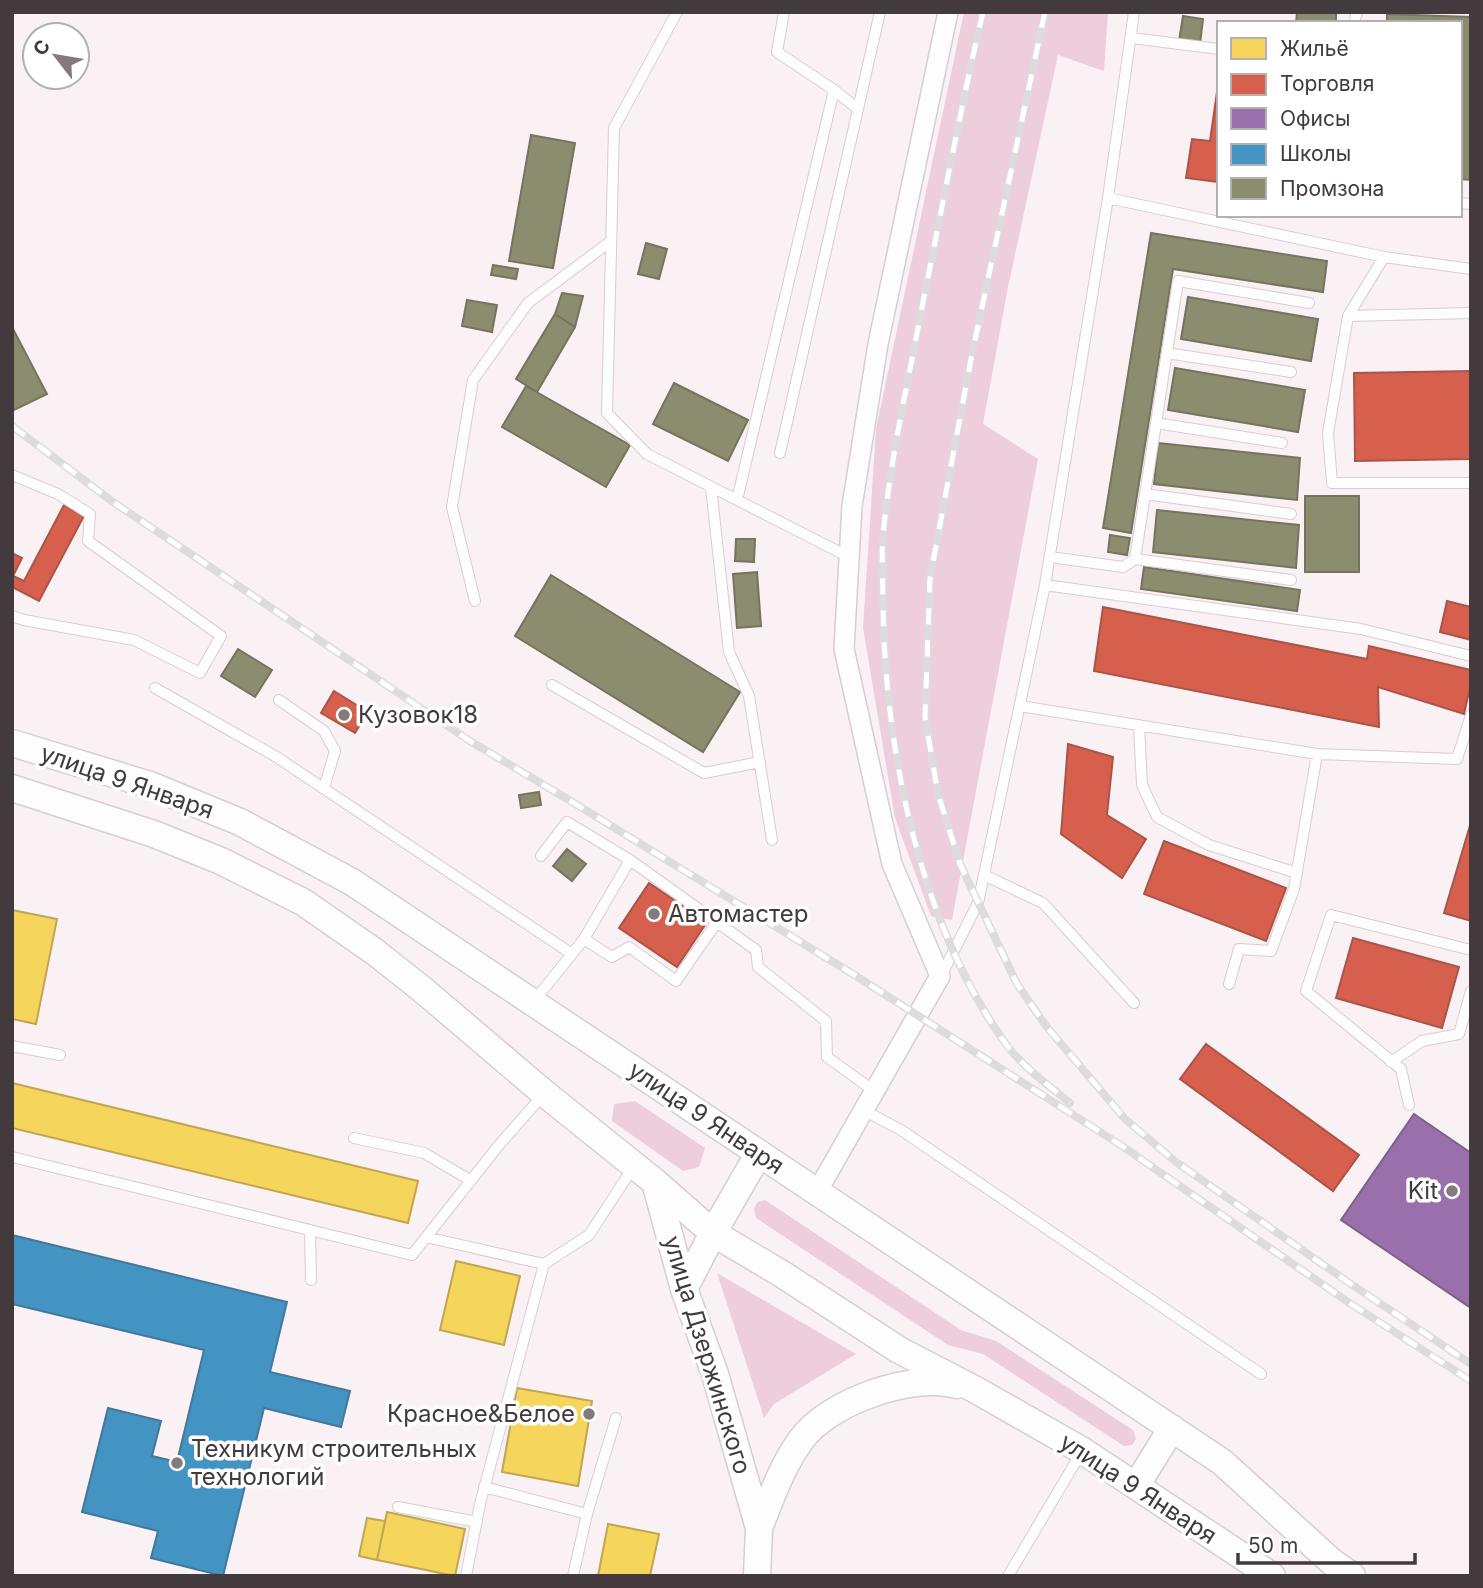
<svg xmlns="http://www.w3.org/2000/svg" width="1483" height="1588" font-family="Inter,sans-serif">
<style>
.green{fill:#eecddd}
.homes{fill:#f6d55c;stroke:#c0a653;stroke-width:2}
.shops{fill:#d6604d;stroke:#aa5548;stroke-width:2}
.offices{fill:#9970ab;stroke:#7f608a;stroke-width:2}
.schools{fill:#4393c3;stroke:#43789b;stroke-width:2}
.industry{fill:#8c8c6e;stroke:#76735f;stroke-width:2}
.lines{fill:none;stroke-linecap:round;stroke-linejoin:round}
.lane-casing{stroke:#d6ced2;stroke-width:12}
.street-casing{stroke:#d6ced2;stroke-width:22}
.secondary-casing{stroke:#d6ced2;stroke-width:29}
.lane{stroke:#fefdfe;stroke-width:10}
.street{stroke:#fefdfe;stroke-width:19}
.secondary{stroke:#fefdfe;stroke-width:26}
.rail-casing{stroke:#dddbdc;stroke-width:8}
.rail{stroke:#fff;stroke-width:5;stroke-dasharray:16;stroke-linecap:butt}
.poi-dot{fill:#827a7d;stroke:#fff;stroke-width:2.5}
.labels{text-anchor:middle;stroke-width:7;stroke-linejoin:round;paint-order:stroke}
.poi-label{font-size:24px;fill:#423a3d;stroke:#fff;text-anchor:start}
.street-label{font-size:24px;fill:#423a3d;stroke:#fff}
</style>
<rect width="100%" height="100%" fill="#faf1f5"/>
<path class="green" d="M 964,12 L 1108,12 L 1104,71 L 1058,55 L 1008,287 L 983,424 L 1038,459 L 952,920 L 931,916 L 895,818 L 863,628 L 876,429 Z
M 635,1101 L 705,1148 L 699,1167 L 683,1171 L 612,1121 L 614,1104 Z
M 765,1200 L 961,1330 L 996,1341 L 1133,1430 L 1136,1439 L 1132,1445 L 1124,1446 L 983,1354 L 948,1345 L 756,1218 L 754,1208 L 758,1202 Z
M 717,1273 L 856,1354 L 774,1404 L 764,1418 Z"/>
<path class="homes" d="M 12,910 L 57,919 L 36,1024 L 12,1019 Z
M 12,1083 L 418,1181 L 408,1223 L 12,1128 Z
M 456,1261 L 520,1276 L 504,1345 L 440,1330 Z
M 517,1388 L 592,1401 L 578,1486 L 502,1472 Z
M 387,1512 L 465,1529 L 455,1576 L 377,1560 Z
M 367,1518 L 385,1521 L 377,1560 L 359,1556 Z
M 608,1524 L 659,1534 L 650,1576 L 598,1576 Z"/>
<path class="shops" d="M 1218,85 L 1219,182 L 1186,178 L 1192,139 L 1210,141 Z
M 1471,371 L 1471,459 L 1355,461 L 1354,373 Z
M 64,505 L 84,516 L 39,601 L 12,587 L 12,553 L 22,558 L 13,576 L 24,581 Z
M 1447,601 L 1471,607 L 1471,640 L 1440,632 Z
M 1103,607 L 1367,659 L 1369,646 L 1471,670 L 1471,683 L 1464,714 L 1378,687 L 1379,727 L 1094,671 Z
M 334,691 L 368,712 L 355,733 L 321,713 Z
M 1068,744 L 1113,757 L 1107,815 L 1146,839 L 1122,878 L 1061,834 Z
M 1471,822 L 1471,921 L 1444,913 Z
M 1164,841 L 1286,888 L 1266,941 L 1144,894 Z
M 649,883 L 707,922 L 677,967 L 619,928 Z
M 1353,938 L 1459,967 L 1442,1028 L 1336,998 Z
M 1206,1044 L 1359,1155 L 1333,1191 L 1180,1079 Z"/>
<path class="offices" d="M 1414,1114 L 1471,1153 L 1471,1308 L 1341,1220 Z"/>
<path class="schools" d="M 12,1235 L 287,1302 L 270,1372 L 350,1391 L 341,1427 L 264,1408 L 223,1576 L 151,1558 L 158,1531 L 82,1512 L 108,1408 L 161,1421 L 152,1456 L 177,1462 L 204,1350 L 12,1304 Z"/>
<path class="industry" d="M 1297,12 L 1336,12 L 1336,23 L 1296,23 Z
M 1387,14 L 1471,17 L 1471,180 L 1460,179 L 1460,23 L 1387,23 Z
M 1183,16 L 1203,19 L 1200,44 L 1179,41 Z
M 531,135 L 575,143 L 553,268 L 509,261 Z
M 1151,233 L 1327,261 L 1323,292 L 1173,269 L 1131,533 L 1103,528 Z
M 646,243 L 667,249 L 659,279 L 638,274 Z
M 493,265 L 518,269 L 516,279 L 491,275 Z
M 562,293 L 583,296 L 575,327 L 555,314 Z
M 1188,297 L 1318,319 L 1311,361 L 1181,339 Z
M 467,300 L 497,305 L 492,332 L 462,326 Z
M 555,314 L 575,327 L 537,392 L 516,379 Z
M 12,327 L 47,394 L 12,411 Z
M 1175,368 L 1305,390 L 1298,432 L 1168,410 Z
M 674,383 L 748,420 L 728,461 L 653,424 Z
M 526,386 L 630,445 L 606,487 L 502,427 Z
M 1158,443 L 1300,458 L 1297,500 L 1154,484 Z
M 1305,496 L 1359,496 L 1359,572 L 1305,572 Z
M 1157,510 L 1299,525 L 1296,568 L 1153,552 Z
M 1110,535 L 1130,538 L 1127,555 L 1108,552 Z
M 736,539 L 755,539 L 754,562 L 735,561 Z
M 1144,567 L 1300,590 L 1297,611 L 1141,589 Z
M 757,572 L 761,626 L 737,628 L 733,574 Z
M 551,575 L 740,692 L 703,752 L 515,636 Z
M 238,649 L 272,670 L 255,697 L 221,676 Z
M 539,792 L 541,805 L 521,808 L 519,795 Z
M 567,849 L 586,864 L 572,881 L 553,866 Z"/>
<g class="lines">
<g class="lane-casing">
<path id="lane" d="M 677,12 L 614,128 L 607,413 L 647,454 L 849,557
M 1354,23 L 1357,12
M 1132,38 L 1219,49
M 834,90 L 858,109
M 1108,198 L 1384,257 L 1471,269
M 1460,203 L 1471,204
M 1384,257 L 1348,316 L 1328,433 L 1332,483 L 1471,483
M 1348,316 L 1471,313
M 1167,353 L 1291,372
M 1156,423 L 1282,443
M 780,453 L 880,12
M 12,475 L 58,494 L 90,514 L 88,541 L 221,636 L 200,673 L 134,640 L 24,620 L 12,616
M 711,487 L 729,652 L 749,696 L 772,840
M 1145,494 L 1291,514
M 737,500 L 834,90 L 777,52 L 784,12
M 1050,557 L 1123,567 L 1135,559 L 1178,281 L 1309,303
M 1135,559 L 1291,580
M 1045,585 L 1361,629 L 1471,656
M 475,601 L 452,507 L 473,380 L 528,303 L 611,241
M 552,685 L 704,773 L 760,762
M 155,688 L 275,756 L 572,954
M 279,700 L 324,731 L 335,751 L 324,788
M 1020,706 L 1317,754 L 1457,759 L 1471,715
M 1139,725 L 1142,785 L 1157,817 L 1209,845 L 1297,873
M 541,856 L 567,822 L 630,860 L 756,950 L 758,967 L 826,1021 L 827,1057 L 874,1091
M 984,875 L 1043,903 L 1134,1003
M 584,939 L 630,860
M 941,976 L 978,903 L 1045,585 L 1108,198 L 1134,12
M 1229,984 L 1239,949 L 1271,951 L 1294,889 L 1317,754
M 534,1001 L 584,939 L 612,957 L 629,947 L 676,981 L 717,922
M 12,1046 L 60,1055
M 1391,1062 L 1422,1041 L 1459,1034 L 1471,991
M 1409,1105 L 1401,1069 L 1306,991 L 1331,915 L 1471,950
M 863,1110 L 901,1130 L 1261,1374
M 354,1138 L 424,1153 L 470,1180
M 12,1157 L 412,1255 L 499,1145 L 544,1094
M 310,1230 L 311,1280
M 426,1237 L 544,1264
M 484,1487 L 587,1514 L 573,1576
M 398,1507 L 477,1522
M 587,1514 L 616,1418
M 466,1576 L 480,1504 L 544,1264 L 589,1235 L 634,1166
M 1008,1576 L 1081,1453"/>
</g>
<g class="street-casing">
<path id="street" d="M 817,1192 L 940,976 L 892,864 L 844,649 L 852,506 L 878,344 L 948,12"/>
</g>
<g class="secondary-casing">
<path id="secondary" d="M 12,743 L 150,785 L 240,822 L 352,882 L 1222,1462 L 1332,1562 L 1352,1576
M 12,788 L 154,834 L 221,861 L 303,902 L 375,952 L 423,990 L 544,1093 L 655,1182 L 713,1233 L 782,1274 L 899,1350 L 976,1390 L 1083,1451 L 1272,1576
M 655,1182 L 684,1289 L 715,1374 L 759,1528 L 757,1576
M 684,1289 L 713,1233 L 759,1153
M 1136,1486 L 1172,1428
M 759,1528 C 771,1498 782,1466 801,1440 C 828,1402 913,1372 957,1385"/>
</g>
<use href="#lane" class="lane"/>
<use href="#street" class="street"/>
<use href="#secondary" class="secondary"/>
<g class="rail-casing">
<path id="rail" d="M 983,12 C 960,110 942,209 922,307 C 908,383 890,459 883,536 C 881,558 883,582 883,605 C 885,750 919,920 1003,1040 C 1020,1065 1047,1084 1070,1103
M 1045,12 L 972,354 L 930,578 L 925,717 L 938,794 L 960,864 L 1017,984 L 1046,1026 L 1125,1119 L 1176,1162 L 1348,1282 L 1471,1364
M 12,426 L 113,502 L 470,741 L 569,800 L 856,976 L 1119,1144 L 1351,1304 L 1471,1381"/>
</g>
<use href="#rail" class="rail"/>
</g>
<g class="poi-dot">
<circle cx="344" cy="715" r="7"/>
<circle cx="654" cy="914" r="7"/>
<circle cx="1452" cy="1191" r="7"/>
<circle cx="589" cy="1414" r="7"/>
<circle cx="177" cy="1463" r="7"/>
</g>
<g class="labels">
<g class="poi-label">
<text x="358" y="723">Кузовок18</text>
<text x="668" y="922">Автомастер</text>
<text x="1438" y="1199" text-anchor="end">Kit</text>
<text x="575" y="1422" text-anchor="end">Красное&amp;Белое</text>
<text x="191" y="1457">Техникум строительных<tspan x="191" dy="28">технологий</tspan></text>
</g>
<g class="street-label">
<text transform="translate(127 782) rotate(19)" y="8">улица 9 Января</text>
<text transform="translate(706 1118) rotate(34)" y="8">улица 9 Января</text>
<text transform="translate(707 1355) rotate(73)" y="8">улица Дзержинского</text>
<text transform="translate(1138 1489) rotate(33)" y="8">улица 9 Января</text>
</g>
</g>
<rect width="1483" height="1588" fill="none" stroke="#423a3d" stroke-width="28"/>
<rect x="1217" y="21" width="245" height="196" fill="#ffffff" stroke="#b3b0b1" stroke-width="2"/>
<rect x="1231" y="38" width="35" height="21" fill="#f6d55c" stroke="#b3b0b1" stroke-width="2"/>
<text x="1280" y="56" font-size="21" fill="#423a3d">Жильё</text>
<rect x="1231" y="74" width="35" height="21" fill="#d6604d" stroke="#b3b0b1" stroke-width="2"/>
<text x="1280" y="91" font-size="21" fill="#423a3d">Торговля</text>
<rect x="1231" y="108" width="35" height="21" fill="#9970ab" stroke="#b3b0b1" stroke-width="2"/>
<text x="1280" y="126" font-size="21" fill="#423a3d">Офисы</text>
<rect x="1231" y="144" width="35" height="21" fill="#4393c3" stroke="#b3b0b1" stroke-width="2"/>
<text x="1280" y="161" font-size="21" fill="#423a3d">Школы</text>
<rect x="1231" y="178" width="35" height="21" fill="#8c8c6e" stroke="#b3b0b1" stroke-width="2"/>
<text x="1280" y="196" font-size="21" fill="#423a3d">Промзона</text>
<g transform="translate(56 56) rotate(301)"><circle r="33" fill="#ffffff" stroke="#b3b0b1" stroke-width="2"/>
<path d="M0-5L12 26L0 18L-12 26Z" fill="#827a7d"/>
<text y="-10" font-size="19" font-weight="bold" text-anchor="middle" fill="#423a3d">С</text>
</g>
<path d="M1238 1553v10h177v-10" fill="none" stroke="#423a3d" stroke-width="3.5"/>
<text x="1248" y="1553" font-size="21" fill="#423a3d" stroke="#ffffff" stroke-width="5" paint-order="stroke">50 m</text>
</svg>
